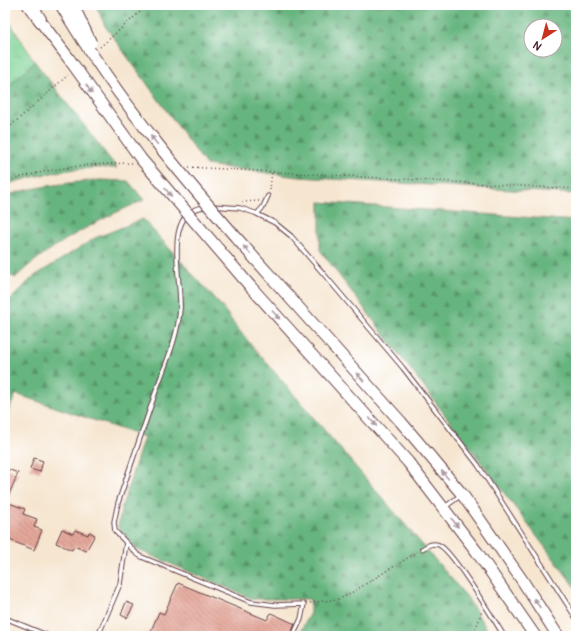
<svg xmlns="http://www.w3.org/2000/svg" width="581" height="641" font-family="Pangolin,sans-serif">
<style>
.grass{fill:url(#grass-tufts);stroke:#647960}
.forest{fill:url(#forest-firs);stroke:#586a55;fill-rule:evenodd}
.building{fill:url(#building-back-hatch)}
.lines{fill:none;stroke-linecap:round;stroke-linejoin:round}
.service-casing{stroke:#643d44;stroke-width:5.5}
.primary-casing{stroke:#643d44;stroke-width:13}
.path{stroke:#643d44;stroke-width:1.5;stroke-dasharray:1 3;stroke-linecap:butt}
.service{stroke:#fff;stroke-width:3.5}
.primary{stroke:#fff;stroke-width:11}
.primary-bridge-casing{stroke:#643d44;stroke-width:13;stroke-linecap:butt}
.primary-bridge{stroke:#fff;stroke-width:11}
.oneway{fill:#ae9aa0}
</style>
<defs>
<pattern id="grass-tufts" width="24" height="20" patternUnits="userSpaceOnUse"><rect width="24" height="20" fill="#7ed396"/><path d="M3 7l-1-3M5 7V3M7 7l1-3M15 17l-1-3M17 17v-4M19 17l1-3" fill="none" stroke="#6eb581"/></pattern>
<pattern id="forest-firs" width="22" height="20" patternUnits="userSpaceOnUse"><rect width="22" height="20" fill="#66b57f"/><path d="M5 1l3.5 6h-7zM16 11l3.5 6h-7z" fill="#569368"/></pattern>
<pattern id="building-back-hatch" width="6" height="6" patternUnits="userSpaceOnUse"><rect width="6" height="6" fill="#e5a89b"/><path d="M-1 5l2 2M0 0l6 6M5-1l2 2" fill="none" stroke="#bc887f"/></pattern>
</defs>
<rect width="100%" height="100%" fill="#fff"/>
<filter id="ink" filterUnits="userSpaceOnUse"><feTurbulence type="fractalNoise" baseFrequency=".025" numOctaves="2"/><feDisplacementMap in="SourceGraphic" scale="8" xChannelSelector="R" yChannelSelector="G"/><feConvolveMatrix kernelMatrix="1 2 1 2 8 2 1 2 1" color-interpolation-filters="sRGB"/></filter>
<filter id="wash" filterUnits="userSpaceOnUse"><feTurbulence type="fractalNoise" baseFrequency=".012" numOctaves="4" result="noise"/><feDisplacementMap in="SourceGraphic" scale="16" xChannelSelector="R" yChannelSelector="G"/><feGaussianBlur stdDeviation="0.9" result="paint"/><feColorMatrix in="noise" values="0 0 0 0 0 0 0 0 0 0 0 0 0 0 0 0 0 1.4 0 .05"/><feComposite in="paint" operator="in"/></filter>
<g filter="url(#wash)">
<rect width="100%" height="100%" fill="#f6e6d0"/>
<path class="grass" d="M 5,15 L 35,62 L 5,89 Z"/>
<path class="forest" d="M 96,5 L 576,5 L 576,194 L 299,177 L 206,165 L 105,26 ZM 531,26 L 555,26 L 555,50 L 531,50 Z
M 35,62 L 117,168 C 78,166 42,173 5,185 L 5,89 Z
M 100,180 L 128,181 L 144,200 C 102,218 47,246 15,278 L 5,272 L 5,196 C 36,186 68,183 100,180 Z
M 320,202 L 576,221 L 576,588 L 320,250 Z
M 143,219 L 223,308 L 237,328 L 467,597 L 491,636 L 426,636 L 422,634 L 420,636 L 298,636 L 310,613 L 310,599 L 253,599 L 136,549 L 118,527 L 122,506 L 144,437 L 16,394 L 5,419 L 5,305 L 33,277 L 95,238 Z"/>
<g id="blocks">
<path class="building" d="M 34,458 L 43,461 L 40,472 L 30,469 Z
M 5,468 L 18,473 L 5,504 Z
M 9,503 L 25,509 L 23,514 L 37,519 L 34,527 L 42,530 L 34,550 L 5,538 L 5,514 Z
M 62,529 L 73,534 L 75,530 L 88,535 L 89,532 L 95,535 L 86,551 L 74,546 L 72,550 L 56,543 Z
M 178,583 L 267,620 L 271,613 L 295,624 L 290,636 L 157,636 L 150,633 L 159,612 L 164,614 Z
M 126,602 L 134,605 L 127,618 L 121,615 Z"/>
</g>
</g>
<g filter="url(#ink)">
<use href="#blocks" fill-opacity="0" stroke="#643d44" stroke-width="1"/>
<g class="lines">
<g class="service-casing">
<path id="service" d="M 36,5 L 44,18
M 212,206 L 240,208 L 255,213 L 275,223 L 291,236 L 328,279 L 403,368 L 478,465 L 576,618
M 206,207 C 161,209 182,280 180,309 C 178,336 166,363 157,388 C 144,426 131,465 118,503 L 114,522 L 115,531 L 137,554 L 142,557 L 251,602 L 275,605 L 304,604 L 301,619 L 293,636
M 257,214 L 263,207 L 268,196
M 445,507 L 461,495
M 422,549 C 427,546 432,542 439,545 C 453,551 494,620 504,636
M 5,618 L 49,636
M 98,636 L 120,584 L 126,543"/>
</g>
<g class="primary-casing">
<path id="primary" d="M 28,5 L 67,56
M 273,279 L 401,422 L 462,494 L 522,580 L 558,636
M 250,286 L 408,462 L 477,552 L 535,636"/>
</g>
<path class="path" d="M 100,47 L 148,5
M 5,131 L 68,75
M 189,167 L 576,189
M 5,182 C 49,168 87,164 133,163
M 270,190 L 272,171
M 242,202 L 260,201
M 310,603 L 339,599 L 348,595 L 417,552
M 473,636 L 482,611"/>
<use href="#service" class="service"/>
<use href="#primary" class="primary"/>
<g class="primary-bridge-casing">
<path id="primary-bridge" d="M 61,5 C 120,105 195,192 273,279
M 73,5 L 91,43
M 67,56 L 141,159 L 250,286"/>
</g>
<use href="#primary-bridge" class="primary-bridge"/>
</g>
<defs><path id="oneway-solid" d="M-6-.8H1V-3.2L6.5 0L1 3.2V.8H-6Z"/></defs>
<g class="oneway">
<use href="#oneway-solid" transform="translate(89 89) rotate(56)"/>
<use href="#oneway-solid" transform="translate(154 140) rotate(-128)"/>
<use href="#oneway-solid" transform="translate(168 192) rotate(50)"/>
<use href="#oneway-solid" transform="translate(247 250) rotate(-132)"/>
<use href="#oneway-solid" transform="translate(276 315) rotate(48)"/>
<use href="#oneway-solid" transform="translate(360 377) rotate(-133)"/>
<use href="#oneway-solid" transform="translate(373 422) rotate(49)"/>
<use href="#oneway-solid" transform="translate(445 475) rotate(-130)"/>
<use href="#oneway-solid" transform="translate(455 523) rotate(52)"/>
<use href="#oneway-solid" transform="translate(537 603) rotate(-123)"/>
</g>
</g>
<rect width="581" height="641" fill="none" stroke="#fff" stroke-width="20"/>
<g transform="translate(543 38) rotate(216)"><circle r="19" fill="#ffffff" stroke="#b7a5aa"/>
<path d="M0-3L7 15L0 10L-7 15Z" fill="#c8321e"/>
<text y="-6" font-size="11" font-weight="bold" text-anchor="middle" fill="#4a1f2b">N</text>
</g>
</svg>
